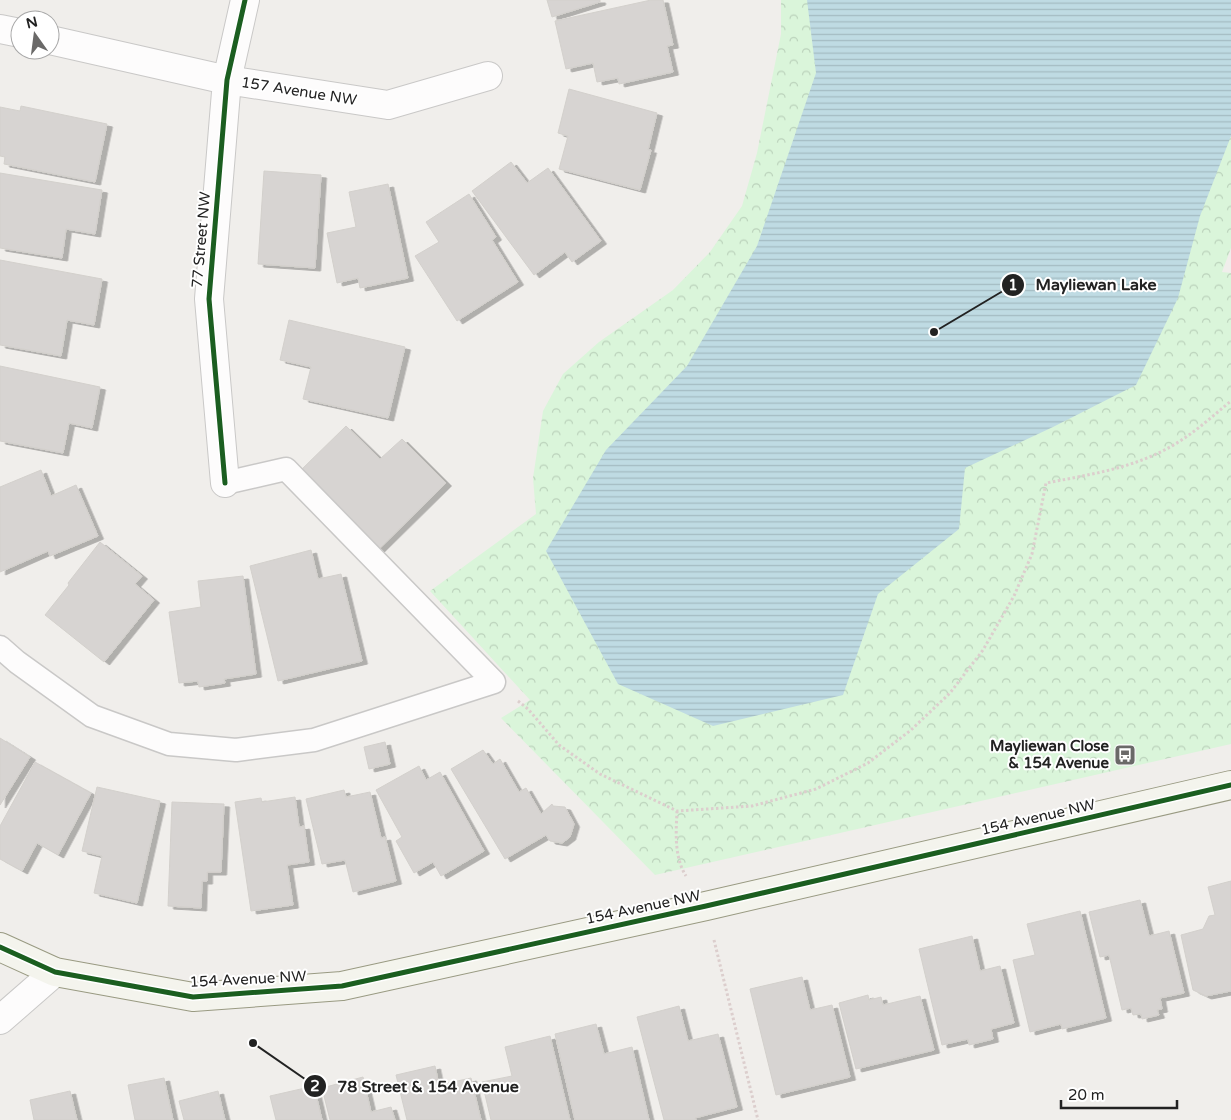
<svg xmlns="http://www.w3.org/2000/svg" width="1231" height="1120" font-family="'Varela Round',sans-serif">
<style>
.park{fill:url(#park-crowns)}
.water{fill:url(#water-rules)}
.building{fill:#d7d4d2;stroke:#d3d0cc;filter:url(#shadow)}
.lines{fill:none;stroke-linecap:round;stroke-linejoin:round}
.lane-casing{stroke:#c9c8c7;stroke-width:25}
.street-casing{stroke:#c9c8c7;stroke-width:30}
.secondary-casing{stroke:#999a82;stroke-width:30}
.path{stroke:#dccecd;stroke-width:3;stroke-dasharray:2.5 2.5;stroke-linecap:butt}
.lane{stroke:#fdfcfc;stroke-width:22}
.street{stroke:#fdfcfc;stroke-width:28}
.secondary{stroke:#f4f4ed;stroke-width:28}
.cycleway-casing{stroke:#fff;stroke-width:8}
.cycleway{stroke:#1b5e20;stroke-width:5}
.labels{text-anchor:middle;stroke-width:4;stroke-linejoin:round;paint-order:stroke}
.street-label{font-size:15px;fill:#222;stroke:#fff}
.poi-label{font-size:15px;font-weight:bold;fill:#222;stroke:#fff;text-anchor:end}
.leader{fill:none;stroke:#222;stroke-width:2}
.callout-dot{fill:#222;stroke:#fff;stroke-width:2}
.mark-label{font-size:15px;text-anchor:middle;font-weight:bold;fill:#fff}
.callout-label{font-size:16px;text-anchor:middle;font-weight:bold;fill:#222;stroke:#fff;stroke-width:4;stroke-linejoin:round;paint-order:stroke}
</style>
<defs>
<pattern id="park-crowns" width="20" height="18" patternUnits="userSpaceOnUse" patternTransform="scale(1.25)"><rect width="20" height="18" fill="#daf5da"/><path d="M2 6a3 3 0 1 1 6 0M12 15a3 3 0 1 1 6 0" fill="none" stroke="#bbd2bb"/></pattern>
<pattern id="water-rules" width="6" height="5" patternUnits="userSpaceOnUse" patternTransform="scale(1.25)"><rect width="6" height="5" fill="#bfdbe3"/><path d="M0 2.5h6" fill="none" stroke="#a4bcc2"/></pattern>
<filter id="shadow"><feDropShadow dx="5.5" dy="3" stdDeviation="0" flood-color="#0004"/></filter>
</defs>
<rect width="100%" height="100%" fill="#f0eeeb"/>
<path class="park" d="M 781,0 L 1231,0 L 1231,248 L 1222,272 L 1231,273 L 1231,744 L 655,875 L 501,718 L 530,700 L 430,591 L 536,514 L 533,478 L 543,411 L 563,374 L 599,342 L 673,290 L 710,252 L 742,206 L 757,153 L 781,34 Z"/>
<path class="water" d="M 807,0 L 1231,0 L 1231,136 L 1200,216 L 1178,298 L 1136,385 L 1053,427 L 965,468 L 959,529 L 878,594 L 843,695 L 713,726 L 618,684 L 546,551 L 606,450 L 687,366 L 757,246 L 816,73 Z"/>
<path class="building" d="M 547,0 L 600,0 L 600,2 L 552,17 Z
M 651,0 L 663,0 L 673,45 L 667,46 L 673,72 L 619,84 L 618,78 L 597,82 L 593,63 L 566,69 L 555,21 Z
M 569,89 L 657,113 L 648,150 L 651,150 L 640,190 L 559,169 L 568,136 L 558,133 Z
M 21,106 L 107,124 L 95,182 L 4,164 L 5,157 L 0,156 L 0,107 L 20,111 Z
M 511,162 L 527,183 L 548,168 L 601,241 L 572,262 L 565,252 L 534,275 L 472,191 Z
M 264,171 L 321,175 L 315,268 L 258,264 Z
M 0,173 L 102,190 L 95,234 L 66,229 L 62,258 L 0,248 Z
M 388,184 L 408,278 L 360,288 L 358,278 L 337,283 L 327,233 L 356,227 L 349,192 Z
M 469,194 L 496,237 L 492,240 L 518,282 L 457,321 L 415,256 L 439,242 L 426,222 Z
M 0,260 L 102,279 L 94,325 L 67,320 L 61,356 L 0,345 Z
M 289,320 L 405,347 L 388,418 L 303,399 L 311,367 L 280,360 Z
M 0,366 L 100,387 L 92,428 L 69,423 L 63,453 L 0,441 Z
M 346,426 L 380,459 L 402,439 L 446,483 L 379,549 L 301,470 Z
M 41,470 L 51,496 L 76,485 L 98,536 L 50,556 L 48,551 L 0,572 L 0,487 Z
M 100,542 L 142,576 L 135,584 L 154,600 L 104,662 L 45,615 L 69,585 L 68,583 Z
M 311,550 L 318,579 L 341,574 L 362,661 L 278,681 L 250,566 Z
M 243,576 L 256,674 L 224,679 L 225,683 L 199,687 L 198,681 L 179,683 L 169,612 L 201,607 L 198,581 Z
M 0,738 L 30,757 L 0,805 Z
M 385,742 L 390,764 L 369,769 L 364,747 Z
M 483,750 L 493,764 L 500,759 L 519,792 L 526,788 L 541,814 L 552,804 L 553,806 L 565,807 L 574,824 L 570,837 L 562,843 L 550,841 L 546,835 L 505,859 L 451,769 Z
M 35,762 L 91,793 L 58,855 L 37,843 L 22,871 L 0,859 L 0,826 Z
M 419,766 L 426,780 L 440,772 L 484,851 L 441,876 L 433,862 L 414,873 L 396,841 L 402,837 L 376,790 Z
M 97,787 L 160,801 L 137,903 L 94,893 L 102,856 L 82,851 Z
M 344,790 L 346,797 L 370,792 L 381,838 L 385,837 L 396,881 L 353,892 L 345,860 L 322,864 L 306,799 Z
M 295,797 L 299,827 L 304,826 L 309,862 L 287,865 L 293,905 L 251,911 L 235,802 L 261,798 L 262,802 Z
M 172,802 L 224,804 L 221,872 L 207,872 L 207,881 L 202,881 L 201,908 L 168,906 Z
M 1231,881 L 1231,991 L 1206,996 L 1193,990 L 1181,935 L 1203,929 L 1209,916 L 1215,915 L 1208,887 Z
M 1140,900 L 1149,936 L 1169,931 L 1184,993 L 1160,998 L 1162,1009 L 1157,1010 L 1159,1015 L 1142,1019 L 1141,1014 L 1133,1015 L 1131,1008 L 1122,1010 L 1109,955 L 1100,957 L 1089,912 Z
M 1080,911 L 1106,1018 L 1062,1029 L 1061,1024 L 1030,1032 L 1013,960 L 1035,955 L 1027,924 Z
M 972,936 L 980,971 L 1000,966 L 1014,1023 L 991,1029 L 993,1039 L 969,1045 L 968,1039 L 942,1045 L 919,949 Z
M 802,977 L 810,1010 L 832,1005 L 850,1077 L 776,1095 L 750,989 Z
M 868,995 L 869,1000 L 881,997 L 883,1005 L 920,996 L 934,1050 L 856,1069 L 839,1003 Z
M 679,1006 L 688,1041 L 718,1034 L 737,1107 L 695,1118 L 696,1120 L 664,1120 L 637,1017 Z
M 596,1024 L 604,1054 L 632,1047 L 649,1120 L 575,1120 L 555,1034 Z
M 550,1036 L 570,1120 L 491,1120 L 482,1082 L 512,1076 L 505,1047 Z
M 435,1066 L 439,1085 L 471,1078 L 481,1120 L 407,1120 L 396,1075 Z
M 363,1077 L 371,1112 L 391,1107 L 395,1120 L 330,1120 L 322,1088 Z
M 164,1078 L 173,1120 L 135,1120 L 128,1085 Z
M 314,1086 L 322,1120 L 276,1120 L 270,1096 Z
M 70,1091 L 77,1120 L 34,1120 L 30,1100 Z
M 218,1091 L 225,1120 L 184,1120 L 179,1101 Z"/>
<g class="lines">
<g class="lane-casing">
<path id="lane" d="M 0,647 L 17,662 L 92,716 L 169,744 L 236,750 L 314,740 L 494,682 L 286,469 L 225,483"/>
</g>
<g class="street-casing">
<path id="street" d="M 0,29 L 20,33
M 50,40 L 227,80 L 388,105 L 488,76
M 225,483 L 209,299 L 227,80 L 245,0
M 0,1020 L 55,972"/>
</g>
<g class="secondary-casing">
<path id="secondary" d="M 0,947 L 55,972 L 193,997 L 342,986 L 706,906 L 1231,785"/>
</g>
<path class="path" d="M 518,701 L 528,709 L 559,745 L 600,774 L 677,811 L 752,806 L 816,789 L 868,763 L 911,730 L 950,693 L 983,650 L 1014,596 L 1032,554 L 1046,483 C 1093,474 1142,467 1183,439 C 1200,428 1215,414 1231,401
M 677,811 C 676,832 674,857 686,876
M 714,940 L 758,1120"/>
<use href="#lane" class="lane"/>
<use href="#street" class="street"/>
<use href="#secondary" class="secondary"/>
<g class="cycleway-casing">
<path id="cycleway" d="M 225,483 L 209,299 L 227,80 L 245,0
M 0,947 L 55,972 L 193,997 L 342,986 L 706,906 L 1231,785"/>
</g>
<use href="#cycleway" class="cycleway"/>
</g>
<defs>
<g id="bus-square" transform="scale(1.125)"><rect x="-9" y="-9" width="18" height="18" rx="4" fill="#6a6968" stroke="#fff"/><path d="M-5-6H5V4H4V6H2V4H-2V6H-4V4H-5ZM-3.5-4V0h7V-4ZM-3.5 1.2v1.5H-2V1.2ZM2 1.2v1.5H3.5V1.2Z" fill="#fff"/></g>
</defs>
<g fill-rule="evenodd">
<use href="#bus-square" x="1125" y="755"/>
</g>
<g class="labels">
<g class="street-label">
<text transform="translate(299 91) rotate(9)" y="5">157 Avenue NW</text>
<text transform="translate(201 240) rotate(-85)" y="5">77 Street NW</text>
<text transform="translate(1038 817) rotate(-13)" y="5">154 Avenue NW</text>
<text transform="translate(643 907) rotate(-12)" y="5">154 Avenue NW</text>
<text transform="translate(248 979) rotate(-3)" y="5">154 Avenue NW</text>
</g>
<g class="poi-label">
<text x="1109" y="751">Mayliewan Close<tspan x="1109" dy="17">&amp; 154 Avenue</tspan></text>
</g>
</g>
<path class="leader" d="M934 332L1013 285M253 1043L315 1086"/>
<g class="callout-dot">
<circle cx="934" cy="332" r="5"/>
<circle cx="253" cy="1043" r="5"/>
<circle cx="1013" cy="285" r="12"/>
<circle cx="315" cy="1086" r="12"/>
</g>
<g class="mark-label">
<text x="1013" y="290">1</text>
<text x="315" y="1091">2</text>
</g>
<g class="callout-label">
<text x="1096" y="290">Mayliewan Lake</text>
<text x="428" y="1092">78 Street &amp; 154 Avenue</text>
</g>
<g transform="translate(35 35) rotate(346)"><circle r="24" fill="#ffffff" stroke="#a7a7a7"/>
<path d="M0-4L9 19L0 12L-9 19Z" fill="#6a6968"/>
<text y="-8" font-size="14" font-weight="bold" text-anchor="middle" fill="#222222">N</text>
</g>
<path d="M1061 1100v8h116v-8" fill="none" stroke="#222222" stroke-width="2.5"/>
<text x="1068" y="1100" font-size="15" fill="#222222" stroke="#ffffff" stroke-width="4" paint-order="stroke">20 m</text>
</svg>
